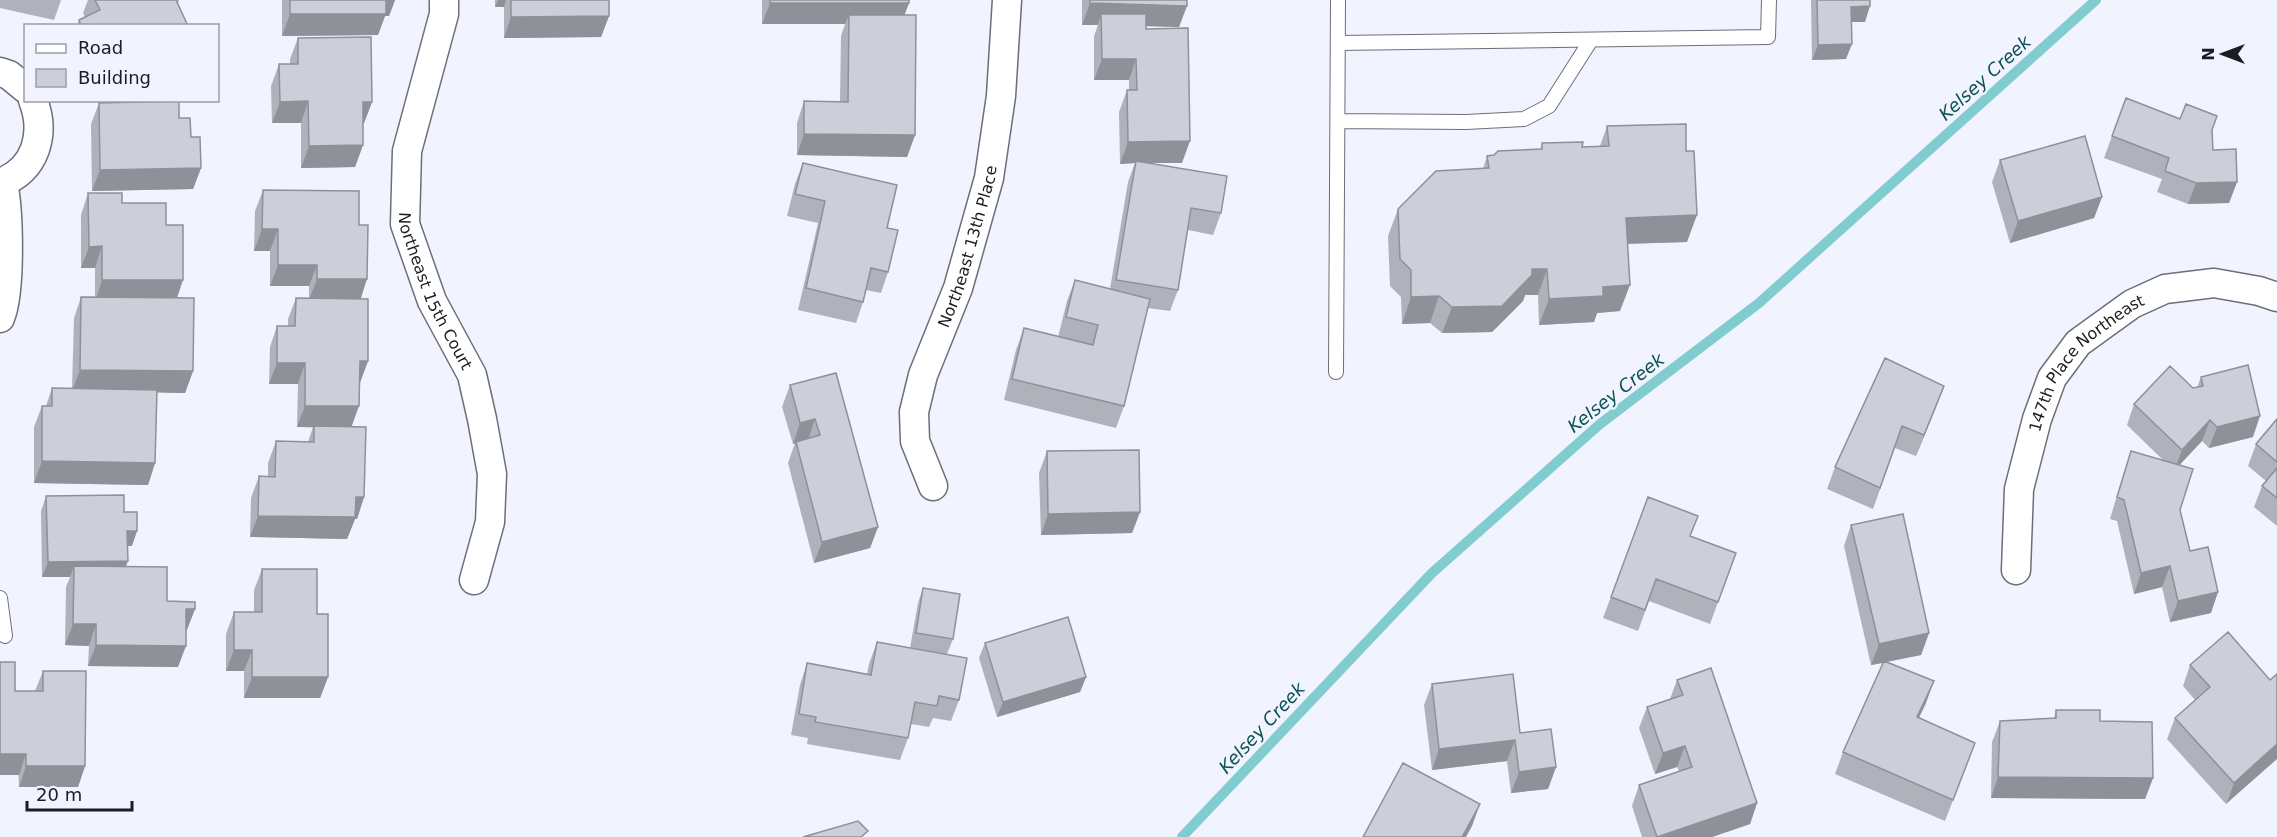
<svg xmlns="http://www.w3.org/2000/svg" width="2277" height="837" font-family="'DejaVu Sans',sans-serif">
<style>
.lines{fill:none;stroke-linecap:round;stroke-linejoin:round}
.stream{stroke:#80ccce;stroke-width:10}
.service-casing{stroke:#6c6e78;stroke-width:16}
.minor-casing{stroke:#6c6e78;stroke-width:31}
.service{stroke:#fff;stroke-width:14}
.minor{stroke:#fff;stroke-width:28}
.wall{fill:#afb1bb}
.shaded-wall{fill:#8f9098}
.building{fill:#ccced9;stroke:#8f9098;stroke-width:1.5}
.labels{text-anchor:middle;stroke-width:4.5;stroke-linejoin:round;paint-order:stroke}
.street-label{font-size:16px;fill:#1c1d21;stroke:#f1f3ff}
.water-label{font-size:18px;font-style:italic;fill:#0c5153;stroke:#f1f3ff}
</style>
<rect width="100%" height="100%" fill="#f1f3ff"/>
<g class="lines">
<path class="stream" d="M 1182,837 L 1432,573 L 1600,424 L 1759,303 L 2096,0"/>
<g class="service-casing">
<path id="service" d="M 1338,43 L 1768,37 L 1769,0
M 1338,121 L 1466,122 L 1524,119 L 1549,106 L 1591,40
M 1336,372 L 1338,0
M 0,598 L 5,636"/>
</g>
<g class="minor-casing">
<g id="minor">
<path id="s1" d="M 444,0 L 444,14 L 407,151 L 405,224 L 432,301 L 472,375 L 482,419 L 492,474 L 490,522 L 474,580"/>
<path d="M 0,72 L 9,75 L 26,89"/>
<path d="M 0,183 C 36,170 46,134 33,100"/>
<path d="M 0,318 C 11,292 9,211 3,183"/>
<path id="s2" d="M 933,486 L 915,441 L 914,412 L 923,375 L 958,288 L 989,178 L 1001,96 L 1007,0"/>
<path id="s3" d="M 2016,570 L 2019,489 L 2037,419 L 2052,378 L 2078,343 L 2132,304 L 2165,289 L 2214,283 L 2259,291 L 2277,297"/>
</g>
</g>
<use href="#service" class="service"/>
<use href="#minor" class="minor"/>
</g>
<path class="wall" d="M 0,0 L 61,0 L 54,20 L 0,8 Z
M 88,0 L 179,0 L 178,3 L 188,26 L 77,26 L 79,20 L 85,17 L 83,13 Z
M 282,0 L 395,0 L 389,16 L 385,16 L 378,35 L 282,36 Z
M 495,0 L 609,0 L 609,16 L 601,37 L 504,38 L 504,7 L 495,7 Z
M 762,0 L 909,0 L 909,3 L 904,15 L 915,135 L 907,157 L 797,155 L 797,123 L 804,101 L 840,102 L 841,36 L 845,24 L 762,24 Z
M 1082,0 L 1187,0 L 1179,27 L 1146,26 L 1182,163 L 1151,163 L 1221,213 L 1213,235 L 1188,230 L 1178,290 L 1170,311 L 1148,308 L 1124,406 L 1116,428 L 1004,400 L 1016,350 L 1024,328 L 1058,337 L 1067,301 L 1075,280 L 1110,289 L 1128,182 L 1135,163 L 1120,164 L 1119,112 L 1127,90 L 1129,90 L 1129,80 L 1094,80 L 1094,36 L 1098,25 L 1082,25 Z
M 1811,0 L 1870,0 L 1865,22 L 1852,22 L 1846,59 L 1812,60 Z
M 298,38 L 372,102 L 364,123 L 363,123 L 363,145 L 355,167 L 301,168 L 301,123 L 272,123 L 271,86 L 279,64 L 290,64 L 290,59 Z
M 2126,98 L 2212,131 L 2213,150 L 2237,182 L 2229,203 L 2188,204 L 2157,192 L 2162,179 L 2104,158 Z
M 99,103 L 179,118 L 191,137 L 201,168 L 193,189 L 92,191 L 91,124 Z
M 1607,126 L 1687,242 L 1627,244 L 1620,311 L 1597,313 L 1594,322 L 1539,325 L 1538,295 L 1525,295 L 1523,301 L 1492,332 L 1442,333 L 1430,323 L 1402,324 L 1401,297 L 1390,286 L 1388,236 L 1398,209 L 1483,169 L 1487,156 L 1540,150 L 1542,143 L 1582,147 L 1600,146 Z
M 2000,160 L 2102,197 L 2094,218 L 2010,243 L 1992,182 Z
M 803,163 L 887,228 L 888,272 L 881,293 L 866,290 L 863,302 L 856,323 L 798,310 L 818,223 L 787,216 L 795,184 Z
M 263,190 L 359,225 L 360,298 L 368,361 L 359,383 L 352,426 L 364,497 L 357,519 L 355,519 L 347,539 L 250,537 L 251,498 L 259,476 L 268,477 L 268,463 L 276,441 L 308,442 L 313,427 L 297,427 L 298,384 L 269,384 L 270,347 L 277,326 L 288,326 L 288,319 L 296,298 L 309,298 L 309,286 L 270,286 L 270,251 L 254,251 L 255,211 Z
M 88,193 L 122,203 L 177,298 L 193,371 L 185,393 L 157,392 L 155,463 L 148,485 L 34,483 L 34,427 L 42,406 L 46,406 L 52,388 L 72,389 L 74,318 L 81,297 L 95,297 L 95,268 L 81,268 L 81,215 Z
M 1885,358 L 1936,407 L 1916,456 L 1895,448 L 1873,509 L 1827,489 L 1835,467 Z
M 836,373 L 878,527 L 870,548 L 814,563 L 788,463 L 795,443 L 793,444 L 782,407 L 790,385 Z
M 2201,377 L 2253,437 L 2209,448 L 2202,441 L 2179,465 L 2180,510 L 2190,551 L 2211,613 L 2170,622 L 2162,587 L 2134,594 L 2117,521 L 2110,519 L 2124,472 L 2131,451 L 2163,460 L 2127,425 L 2134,404 L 2197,388 Z
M 2277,419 L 2277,526 L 2254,507 L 2262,486 L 2266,481 L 2248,466 L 2256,444 Z
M 1047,451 L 1140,512 L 1132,533 L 1041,535 L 1039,473 Z
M 46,496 L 124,512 L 132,546 L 127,546 L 125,566 L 167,601 L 195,609 L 186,630 L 178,667 L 88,666 L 89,646 L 65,645 L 66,587 L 70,577 L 42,577 L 41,511 Z
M 1648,497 L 1690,537 L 1736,553 L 1710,624 L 1649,601 L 1638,631 L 1603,618 Z
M 1851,525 L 1929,633 L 1921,655 L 1886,662 L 1926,703 L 1919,717 L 1975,743 L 1945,821 L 1835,774 L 1843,752 L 1884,663 L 1871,665 L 1844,546 Z
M 262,569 L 317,614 L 328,677 L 320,698 L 244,698 L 244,671 L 226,671 L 226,634 L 234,612 L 254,612 L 254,590 Z
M 923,588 L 953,639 L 947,654 L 959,700 L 951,721 L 933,718 L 929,727 L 911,724 L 908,738 L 900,760 L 807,744 L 808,738 L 791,735 L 800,685 L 807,663 L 867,674 L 869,664 L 877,642 L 910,648 L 918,603 Z
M 985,643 L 1086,677 L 1080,692 L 997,717 L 979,658 Z
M 2190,665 L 2270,680 L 2277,674 L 2226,804 L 2167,739 L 2175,718 L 2195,700 L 2183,686 Z
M 43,671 L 85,766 L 78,787 L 19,787 L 15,691 L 35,691 Z
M 1677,680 L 1757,803 L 1750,824 L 1712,837 L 1642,837 L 1632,806 L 1639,785 L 1679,771 L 1677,767 L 1655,774 L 1639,728 L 1647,707 L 1670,699 Z
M 1432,684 L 1520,733 L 1556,767 L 1548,789 L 1511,793 L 1507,761 L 1432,770 L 1424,705 Z
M 2056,710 L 2100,721 L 2153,778 L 2145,799 L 1991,798 L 1992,742 L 2000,721 L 2054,718 Z"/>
<path class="shaded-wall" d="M 384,0 L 395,0 L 389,16 L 385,16 L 378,35 L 282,36 L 290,14 Z
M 498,0 L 506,0 L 504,7 L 495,7 Z
M 770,3 L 909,3 L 901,24 L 849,15 L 845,24 L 762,24 Z
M 1090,3 L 1187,6 L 1179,27 L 1102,25 L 1101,14 L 1098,25 L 1082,25 Z
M 1870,6 L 1865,22 L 1846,22 L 1851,7 Z
M 609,16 L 601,37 L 504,38 L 511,17 Z
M 1852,44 L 1846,59 L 1812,60 L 1818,45 Z
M 1102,59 L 1136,59 L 1129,80 L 1094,80 Z
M 308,101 L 301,123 L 272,123 L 280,102 Z
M 363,102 L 372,102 L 364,123 L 355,123 Z
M 804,134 L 915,135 L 907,157 L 797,155 Z
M 1190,141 L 1182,163 L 1135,163 L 1136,161 L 1135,163 L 1120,164 L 1128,142 Z
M 363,145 L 355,167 L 301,168 L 309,146 Z
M 201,168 L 193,189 L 92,191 L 100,170 Z
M 2237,182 L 2229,203 L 2188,204 L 2196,183 Z
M 2102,197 L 2094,218 L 2010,243 L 2018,221 Z
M 1697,215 L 1687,242 L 1617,244 L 1626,218 Z
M 262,229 L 278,229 L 270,251 L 254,251 Z
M 102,246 L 95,268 L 81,268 L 89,247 Z
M 278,265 L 317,265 L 309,286 L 270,286 Z
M 1532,269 L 1547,269 L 1538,295 L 1525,295 L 1523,301 L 1492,332 L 1442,333 L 1452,307 Z
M 317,279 L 367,279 L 360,301 L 309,300 Z
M 102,280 L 183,280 L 176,301 L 95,302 Z
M 1630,285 L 1620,311 L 1597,313 L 1594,322 L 1539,325 L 1549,299 L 1603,287 Z
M 1439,296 L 1430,323 L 1402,324 L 1411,297 Z
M 360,361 L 368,361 L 360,383 L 352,383 Z
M 277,363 L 305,363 L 298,384 L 269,384 Z
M 80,370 L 193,371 L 185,393 L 72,391 Z
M 1944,386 L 1936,407 L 1916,456 L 1924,435 Z
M 305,406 L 359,406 L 351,428 L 297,427 Z
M 2260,416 L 2253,437 L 2209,448 L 2217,427 Z
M 815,419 L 808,440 L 793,444 L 800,423 Z
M 2210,420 L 2202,441 L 2174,471 L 2182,450 Z
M 42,461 L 155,463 L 148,485 L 34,483 Z
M 356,497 L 364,497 L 357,519 L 355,519 L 347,539 L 250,537 L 258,516 Z
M 1140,512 L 1132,533 L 1041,535 L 1048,514 Z
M 878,527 L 870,548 L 814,563 L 822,542 Z
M 127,531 L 137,531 L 132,546 L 121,546 Z
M 128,561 L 122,576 L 74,566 L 70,577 L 42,577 L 48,562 Z
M 2170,566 L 2162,587 L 2134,594 L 2141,573 Z
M 2218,592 L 2211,613 L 2170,622 L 2178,601 Z
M 186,609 L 195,609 L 187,630 L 179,630 Z
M 73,624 L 96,624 L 89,646 L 65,645 Z
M 1929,633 L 1921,655 L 1871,665 L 1879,644 Z
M 96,645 L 186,646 L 178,667 L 88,666 Z
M 234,650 L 252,650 L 244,671 L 226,671 Z
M 252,677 L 328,677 L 320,698 L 244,698 Z
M 1086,677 L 1080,692 L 997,717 L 1003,702 Z
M 1934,681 L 1926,703 L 1909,738 L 1917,717 Z
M 1515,740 L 1507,761 L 1432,770 L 1439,749 Z
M 2277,744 L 2277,759 L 2226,804 L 2234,783 Z
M 1685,746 L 1677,767 L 1655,774 L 1663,753 Z
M 0,754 L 26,754 L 19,775 L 0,775 Z
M 26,766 L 85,766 L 78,787 L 19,787 Z
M 1556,767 L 1548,789 L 1511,793 L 1519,772 Z
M 1998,777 L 2153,778 L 2145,799 L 1991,798 Z
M 1757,803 L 1750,824 L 1712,837 L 1658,837 Z
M 1480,804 L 1472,826 L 1466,837 L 1462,837 Z"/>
<path class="building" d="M 95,0 L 176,0 L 188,26 L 81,26 L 79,20 L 100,10 Z
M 290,0 L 386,0 L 386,14 L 290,14 Z
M 511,0 L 609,0 L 609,16 L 511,17 Z
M 770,0 L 909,0 L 909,3 L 770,3 Z
M 1090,0 L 1187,0 L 1187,6 L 1090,3 Z
M 1817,0 L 1870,0 L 1870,6 L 1851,7 L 1852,44 L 1818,45 Z
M 1101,14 L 1146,14 L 1146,29 L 1188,28 L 1190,141 L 1128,142 L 1127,90 L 1137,90 L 1136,59 L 1102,59 Z
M 849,15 L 916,15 L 915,135 L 804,134 L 804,101 L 848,102 Z
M 371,37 L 372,102 L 363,102 L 363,145 L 309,146 L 308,101 L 280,102 L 279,64 L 298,64 L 298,38 Z
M 2126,98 L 2180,119 L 2186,104 L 2217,116 L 2212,130 L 2213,150 L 2236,149 L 2237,182 L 2196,183 L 2165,171 L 2169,158 L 2112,136 Z
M 179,101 L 179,118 L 190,118 L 191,137 L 200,137 L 201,168 L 100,170 L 99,103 Z
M 1686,124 L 1686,151 L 1694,151 L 1697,215 L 1626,218 L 1630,285 L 1603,287 L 1603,296 L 1549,299 L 1547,269 L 1532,269 L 1532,275 L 1502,306 L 1452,307 L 1439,296 L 1411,297 L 1411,270 L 1400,259 L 1398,209 L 1436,171 L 1489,168 L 1487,156 L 1494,155 L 1498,151 L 1542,149 L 1542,143 L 1583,142 L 1582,147 L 1609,146 L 1607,126 Z
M 2085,136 L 2102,197 L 2018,221 L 2000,160 Z
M 1136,161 L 1227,176 L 1221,213 L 1191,208 L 1178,290 L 1116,280 Z
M 803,163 L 897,185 L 887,228 L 898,230 L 888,272 L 871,268 L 863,302 L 806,288 L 825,201 L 795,194 Z
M 263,190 L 359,191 L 359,225 L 368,225 L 367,279 L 317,279 L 317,265 L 278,265 L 278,229 L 262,229 Z
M 88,193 L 122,193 L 122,203 L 166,203 L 166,225 L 183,225 L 183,280 L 102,280 L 102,246 L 89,247 Z
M 1075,280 L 1150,299 L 1124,406 L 1012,379 L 1024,328 L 1093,345 L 1098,325 L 1066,317 Z
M 81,297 L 194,298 L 193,371 L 80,370 Z
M 296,298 L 368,299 L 368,361 L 360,361 L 359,406 L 305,406 L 305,363 L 277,363 L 277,326 L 295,326 Z
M 1885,358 L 1944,386 L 1924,435 L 1902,426 L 1880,488 L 1835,467 Z
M 2248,365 L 2260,416 L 2217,427 L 2210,420 L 2182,450 L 2134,404 L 2170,366 L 2193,388 L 2203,386 L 2201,377 Z
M 836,373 L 878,527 L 822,542 L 796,442 L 820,435 L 815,419 L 800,423 L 790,385 Z
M 52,388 L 157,390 L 155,463 L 42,461 L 42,406 L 52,406 Z
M 2277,419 L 2277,462 L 2256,444 Z
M 314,426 L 366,427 L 364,497 L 356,497 L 355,517 L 258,516 L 259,476 L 275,477 L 276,441 L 314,442 Z
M 1139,450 L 1140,512 L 1048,514 L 1047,451 Z
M 2131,451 L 2193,469 L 2180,510 L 2190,551 L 2208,547 L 2218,592 L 2178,601 L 2170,566 L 2141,573 L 2124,500 L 2117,497 Z
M 2277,468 L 2277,498 L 2262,486 Z
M 124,495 L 124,512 L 137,512 L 137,531 L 127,531 L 128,561 L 48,562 L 46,496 Z
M 1648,497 L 1698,516 L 1690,536 L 1736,553 L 1718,602 L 1656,579 L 1645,610 L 1611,597 Z
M 1903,514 L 1929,633 L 1879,644 L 1851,525 Z
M 74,566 L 167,567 L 167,601 L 195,602 L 195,609 L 186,609 L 186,646 L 96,645 L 96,624 L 73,624 Z
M 262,569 L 317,569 L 317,614 L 328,614 L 328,677 L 252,677 L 252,650 L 234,650 L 234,612 L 262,612 Z
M 923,588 L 960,594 L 953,639 L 916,633 Z
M 1068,617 L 1086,677 L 1003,702 L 985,643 Z
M 2228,632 L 2270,680 L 2277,674 L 2277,744 L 2234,783 L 2175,718 L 2210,687 L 2190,665 Z
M 877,642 L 967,658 L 959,700 L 939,696 L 937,706 L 915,702 L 908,738 L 815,722 L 816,717 L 799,714 L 807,663 L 871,675 Z
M 1884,661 L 1934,681 L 1917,717 L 1975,743 L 1953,800 L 1843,752 Z
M 0,662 L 15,662 L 15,691 L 43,691 L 43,671 L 86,671 L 85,766 L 26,766 L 26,754 L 0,754 Z
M 1711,668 L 1757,803 L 1657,837 L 1639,785 L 1692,767 L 1685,746 L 1663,753 L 1647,707 L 1683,695 L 1677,680 Z
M 1513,674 L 1520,733 L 1551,729 L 1556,767 L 1519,772 L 1515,740 L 1439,749 L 1432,684 Z
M 2056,710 L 2100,710 L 2100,721 L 2152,722 L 2153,778 L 1998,777 L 2000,721 L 2056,718 Z
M 1403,763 L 1480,804 L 1462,837 L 1363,837 Z
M 858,821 L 868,831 L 861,837 L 803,837 Z"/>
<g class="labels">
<g class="street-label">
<text dy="6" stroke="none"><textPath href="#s2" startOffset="252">Northeast 13th Place</textPath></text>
<text dy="6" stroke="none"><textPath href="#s1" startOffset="302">Northeast 15th Court</textPath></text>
<text dy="6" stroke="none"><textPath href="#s3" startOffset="230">147th Place Northeast</textPath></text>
</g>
<g class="water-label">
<text transform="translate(1985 78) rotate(-42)" y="6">Kelsey Creek</text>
<text transform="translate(1616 393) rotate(-38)" y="6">Kelsey Creek</text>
<text transform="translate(1262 728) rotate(-47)" y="6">Kelsey Creek</text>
</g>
</g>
<rect x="24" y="24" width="195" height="78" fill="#f1f3ff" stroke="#9c9da6" stroke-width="1.5"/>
<rect x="36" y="44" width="30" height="9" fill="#ffffff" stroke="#9c9da6" stroke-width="1.5"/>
<text x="78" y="54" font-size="18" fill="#1c1d21">Road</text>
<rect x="36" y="69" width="30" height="18" fill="#ccced9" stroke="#9c9da6" stroke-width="1.5"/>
<text x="78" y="84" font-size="18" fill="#1c1d21">Building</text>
<g transform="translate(2223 54) rotate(270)" stroke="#f1f3ff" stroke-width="4.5" paint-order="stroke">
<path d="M0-4.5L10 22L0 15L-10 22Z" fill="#1c1d21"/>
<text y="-9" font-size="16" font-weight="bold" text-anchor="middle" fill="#1c1d21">N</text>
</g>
<path d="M27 801v9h105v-9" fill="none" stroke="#1c1d21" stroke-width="3"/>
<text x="36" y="801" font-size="18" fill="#1c1d21" stroke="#f1f3ff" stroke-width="4.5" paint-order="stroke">20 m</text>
</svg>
